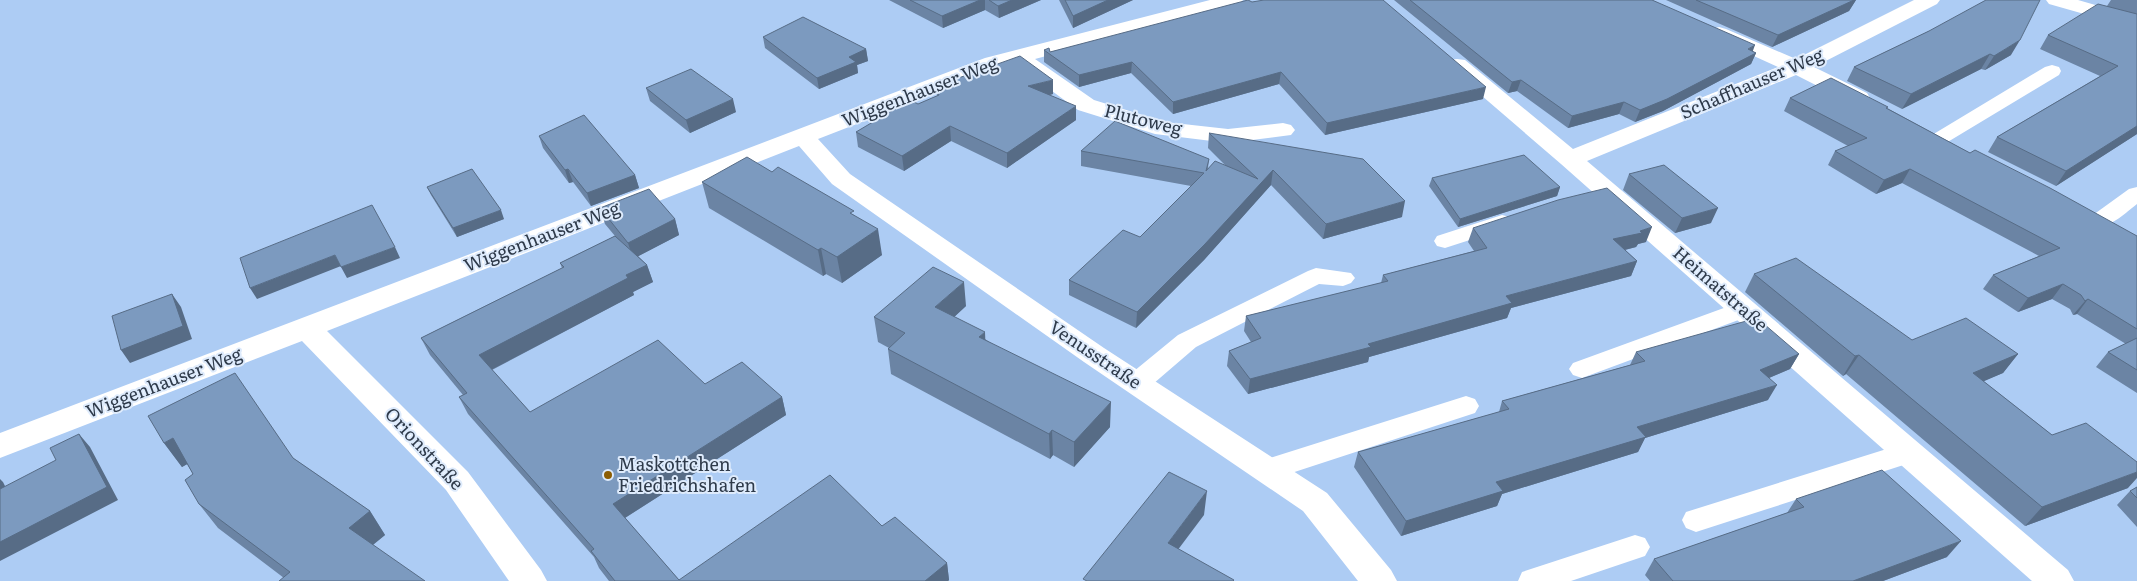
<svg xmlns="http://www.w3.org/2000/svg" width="2137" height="581" font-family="Literata,serif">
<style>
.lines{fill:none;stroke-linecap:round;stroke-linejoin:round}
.service{fill:#fff;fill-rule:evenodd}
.minor{fill:#fff;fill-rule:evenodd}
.wall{fill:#6b84a4}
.shaded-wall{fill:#576c86}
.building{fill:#7c9abf;stroke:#576c86}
.poi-dot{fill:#8c5d03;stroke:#deebfc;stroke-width:2}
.labels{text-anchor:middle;stroke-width:4;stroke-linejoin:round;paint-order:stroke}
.street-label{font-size:18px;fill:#2e3a4a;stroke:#deebfc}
.poi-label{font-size:18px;fill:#2e3a4a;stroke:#deebfc;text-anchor:start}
</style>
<rect width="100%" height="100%" fill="#adccf4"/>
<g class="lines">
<path class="service" d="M 2052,65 L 2059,67 L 2061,71 L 2059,75 L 1946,143 L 1939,145 L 1932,143 L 1929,139 L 1932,135 L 2045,67 Z
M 2137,187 L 2137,204 C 2124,214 2110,229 2093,225 L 2090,220 L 2093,215 L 2129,189 Z
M 1502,215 L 1510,217 L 1513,222 L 1510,227 L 1445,248 L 1437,246 L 1434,241 L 1437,236 Z
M 1316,268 L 1351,273 L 1355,278 L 1351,283 L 1343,286 L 1319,284 L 1196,347 L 1146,390 L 1137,392 L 1128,390 L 1124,383 L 1128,376 L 1178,335 L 1308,271 Z
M 1743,301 L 1752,303 L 1755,309 L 1752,315 L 1582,378 L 1573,375 L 1569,369 L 1573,363 Z
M 1466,396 L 1475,399 L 1479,406 L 1475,413 L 1267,481 L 1257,478 L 1253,470 L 1257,462 Z
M 1909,442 L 1919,446 L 1923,453 L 1919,460 L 1696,532 L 1686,528 L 1682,520 L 1686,512 Z
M 1635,535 L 1645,538 L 1650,547 L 1645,556 L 1571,581 L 1518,581 L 1522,572 Z"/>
<path class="minor" d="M 1210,0 L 1243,0 L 1240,4 L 1035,59 L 1094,100 L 1165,122 L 1228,129 L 1283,123 L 1291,125 L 1295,130 L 1291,135 L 1228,143 L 1155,134 L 1078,110 L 1015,64 L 1001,68 L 818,139 L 850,174 L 1104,348 L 1327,493 L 1391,570 L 1397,581 L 1358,581 L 1303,511 L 1084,362 L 832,184 L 799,146 L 327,331 L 468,472 L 541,570 L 547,581 L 509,581 L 446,490 L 302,341 L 0,458 L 0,433 L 985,58 Z
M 1914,0 L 1940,0 L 1937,4 L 1814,67 L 1867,93 L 1870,98 L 1867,103 L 1859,105 L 1851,103 L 1796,75 L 1587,161 L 2068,570 L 2074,581 L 2032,581 L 1561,164 L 1446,65 L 1449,60 L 1457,59 L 1465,60 L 1573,149 L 1778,67 L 1712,37 L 1709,33 L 1712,29 L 1719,27 L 1726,29 L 1796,59 Z
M 2046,0 L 2078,0 L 2137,17 L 2137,29 L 2049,4 Z"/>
</g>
<path class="wall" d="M 889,0 L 1041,0 L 999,18 L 985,10 L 943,28 Z
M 1059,0 L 1133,0 L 1073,28 Z
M 1394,0 L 1652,0 L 1756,53 L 1751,64 L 1663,111 L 1635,122 L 1619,114 L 1568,128 L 1517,91 L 1508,93 Z
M 1666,0 L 1856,0 L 1849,11 L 1772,47 Z
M 2111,0 L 2137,0 L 2137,134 L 2056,186 L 1988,152 L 1997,137 L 2100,76 L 2040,49 L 2048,35 L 2107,6 Z
M 1252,2 L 1483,99 L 1325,135 L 1279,84 L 1173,114 L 1131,73 L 1079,87 L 1044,62 L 1044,50 L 1050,52 Z
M 1929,31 L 2011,55 L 1985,70 L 1981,69 L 1902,109 L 1847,81 L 1854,67 Z
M 763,37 L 866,49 L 868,61 L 857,65 L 858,73 L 819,89 L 765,48 Z
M 936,86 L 1053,94 L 1049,95 L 1076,120 L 1007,168 L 951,141 L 904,171 L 858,147 L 856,132 L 937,96 Z
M 646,88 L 736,112 L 690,133 L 650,101 Z
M 1790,98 L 1887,108 L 1970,153 L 2137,236 L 2137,393 L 2096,367 L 2108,352 L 2126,344 L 2077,314 L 2073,315 L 2070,309 L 2052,299 L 2018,312 L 1983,289 L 1993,275 L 2039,256 L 1902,183 L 1876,194 L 1828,165 L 1835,151 L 1848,146 L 1784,111 Z
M 1209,133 L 1402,217 L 1323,239 L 1271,185 L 1204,260 L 1136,328 L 1069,295 L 1069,280 L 1140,237 L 1191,186 L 1081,166 L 1081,151 L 1209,159 L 1208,168 L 1227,167 L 1208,148 Z
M 539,136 L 635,175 L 639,188 L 591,206 L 573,182 L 569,183 L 543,148 Z
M 772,172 L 854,215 L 882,255 L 842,283 L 826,274 L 823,276 L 709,208 L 702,182 Z
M 1629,174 L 1711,223 L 1675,233 L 1623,190 Z
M 1432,178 L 1560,187 L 1557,196 L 1458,227 L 1429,186 Z
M 427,187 L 504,219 L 457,237 L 431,195 Z
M 600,208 L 675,219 L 679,235 L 638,256 L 647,265 L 653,282 L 633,292 L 634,295 L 492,370 L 530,412 L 705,384 L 782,397 L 786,415 L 625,518 L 679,580 L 882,526 L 947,563 L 949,580 L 948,581 L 609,581 L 599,568 L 594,557 L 468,414 L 459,397 L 463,395 L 430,355 L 421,338 L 562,268 L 560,263 L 615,236 L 605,224 Z
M 1473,228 L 1646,242 L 1638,244 L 1636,247 L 1625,250 L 1637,261 L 1631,276 L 1511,308 L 1507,318 L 1369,357 L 1368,362 L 1248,394 L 1227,366 L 1229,351 L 1251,342 L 1244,331 L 1246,316 L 1381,283 L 1383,275 L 1474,251 L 1468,242 Z
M 1754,274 L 1912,340 L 2018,354 L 2003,373 L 1983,381 L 2052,435 L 2128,488 L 2025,526 L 1846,374 L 1843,376 L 1745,292 Z
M 966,306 L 954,317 L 985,339 L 1110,427 L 1074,467 L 1053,455 L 1050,459 L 891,374 L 888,349 L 889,348 L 878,342 L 874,317 Z
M 1636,352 L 1799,354 L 1790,369 L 1769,378 L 1768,400 L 1645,438 L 1638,452 L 1502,494 L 1497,506 L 1401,536 L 1354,467 L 1358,452 L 1499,412 L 1502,401 L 1630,365 Z
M 164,443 L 293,458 L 370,511 L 385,535 L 373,545 L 284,578 L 218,528 L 199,504 L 193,474 L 187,464 L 182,467 Z
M 2137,487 L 2137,527 L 2117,505 L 2130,491 Z
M 1796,499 L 1947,557 L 1883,581 L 1650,581 L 1645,575 L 1654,559 L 1787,513 Z"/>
<path class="shaded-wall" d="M 980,0 L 985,0 L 985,10 L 943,28 L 942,16 Z
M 1012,0 L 1041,0 L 999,18 L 998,6 Z
M 1108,0 L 1133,0 L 1073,28 L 1073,16 Z
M 1854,0 L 1856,0 L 1849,11 L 1772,47 L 1778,35 Z
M 2020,40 L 2011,55 L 1985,70 L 1994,56 Z
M 1755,45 L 1751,56 L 1756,53 L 1751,64 L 1663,111 L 1635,122 L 1640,110 L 1748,49 Z
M 866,49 L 868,61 L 857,65 L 858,73 L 819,89 L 817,78 L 849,57 Z
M 1990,54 L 1981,69 L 1902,109 L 1911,94 Z
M 1132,62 L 1131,73 L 1079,87 L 1079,75 Z
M 1281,72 L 1279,84 L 1173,114 L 1173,102 Z
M 1053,80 L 1053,94 L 1028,101 L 1028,86 Z
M 1521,80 L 1517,91 L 1508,93 L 1512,82 Z
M 1486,87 L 1483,99 L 1325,135 L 1327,123 Z
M 733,99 L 736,112 L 690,133 L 686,120 Z
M 1624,102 L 1619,114 L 1568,128 L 1572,116 Z
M 1076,106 L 1076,120 L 1007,168 L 1007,153 Z
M 950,126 L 951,141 L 904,171 L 902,156 Z
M 2137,126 L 2137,134 L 2056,186 L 2066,171 Z
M 568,169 L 573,182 L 569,183 L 565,170 Z
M 1910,169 L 1902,183 L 1876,194 L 1884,180 Z
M 1273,170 L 1271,185 L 1204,260 L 1136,328 L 1137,312 Z
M 635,175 L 639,188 L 591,206 L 587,193 Z
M 1560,187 L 1557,196 L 1458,227 L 1460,219 Z
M 1405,201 L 1402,217 L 1323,239 L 1326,224 Z
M 1718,208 L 1711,223 L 1675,233 L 1682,218 Z
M 501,210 L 504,219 L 457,237 L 453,228 Z
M 675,219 L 679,235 L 633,259 L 628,243 Z
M 1652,227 L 1646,242 L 1638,244 L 1636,247 L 1608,254 L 1613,239 Z
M 878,229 L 882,255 L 842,283 L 837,257 Z
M 395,247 L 400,258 L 347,278 L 341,267 Z
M 821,248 L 826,274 L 823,276 L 818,250 Z
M 335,255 L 341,266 L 257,299 L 250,288 Z
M 1637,261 L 1631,276 L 1511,308 L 1507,318 L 1369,357 L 1368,362 L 1248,394 L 1250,379 L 1506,296 Z
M 647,265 L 653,282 L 633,292 L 634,295 L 487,372 L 479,355 L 626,275 Z
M 964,282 L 966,306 L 938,332 L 935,307 Z
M 2063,284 L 2052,299 L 2018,312 L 2028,298 Z
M 172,294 L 181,307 L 192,339 L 130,363 L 121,350 Z
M 2088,299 L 2077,314 L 2073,315 L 2085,301 Z
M 985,332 L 986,357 L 979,337 Z
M 1799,354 L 1790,369 L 1752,385 L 1760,370 Z
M 2018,354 L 2003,373 L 1959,392 L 1973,373 Z
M 1859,355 L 1846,374 L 1843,376 L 1855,356 Z
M 1777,385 L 1768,400 L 1645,438 L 1638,452 L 1502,494 L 1497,506 L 1401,536 L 1406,521 L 1496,482 L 1637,427 Z
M 782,397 L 786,415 L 620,521 L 613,504 Z
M 1111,402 L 1110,427 L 1074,467 L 1074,442 Z
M 1052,430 L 1053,455 L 1050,459 L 1049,434 Z
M 79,434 L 90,447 L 118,500 L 0,561 L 0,542 Z
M 173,438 L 191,462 L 182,467 L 164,443 Z
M 2137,472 L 2137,478 L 2128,488 L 2025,526 L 2042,507 Z
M 0,479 L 3,482 L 13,502 L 0,488 Z
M 1207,491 L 1204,515 L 1165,567 L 1168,543 Z
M 370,511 L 385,535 L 365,551 L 349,528 Z
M 1961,541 L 1947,557 L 1883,581 L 1853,581 Z
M 947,563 L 949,580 L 948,581 L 925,581 Z"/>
<path class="building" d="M 910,0 L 980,0 L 942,16 Z
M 989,0 L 1012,0 L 998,6 Z
M 1065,0 L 1108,0 L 1073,16 Z
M 1248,0 L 1252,2 L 1264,0 L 1383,0 L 1486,87 L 1327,123 L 1281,72 L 1173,102 L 1132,62 L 1079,75 L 1044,50 L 1049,48 L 1050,52 Z
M 1410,0 L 1652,0 L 1755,45 L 1748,49 L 1756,53 L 1667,99 L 1640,110 L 1624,102 L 1572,116 L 1521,80 L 1512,82 Z
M 1696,0 L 1854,0 L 1778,35 Z
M 1986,0 L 2040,0 L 2020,40 L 1994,56 L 1990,54 L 1911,94 L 1854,67 L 1929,31 Z
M 2098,4 L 2137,14 L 2137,126 L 2066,171 L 1997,137 L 2118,66 L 2048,35 Z
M 803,17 L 866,49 L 849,57 L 856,62 L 817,78 L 763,37 Z
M 1020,56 L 1053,80 L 1028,86 L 1076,106 L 1007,153 L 950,126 L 902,156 L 856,132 L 910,100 L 918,104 L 939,95 L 936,86 Z
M 691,69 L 733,99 L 686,120 L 646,88 Z
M 1831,78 L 1888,107 L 1886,108 L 1970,153 L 1975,150 L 2050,188 L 2137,236 L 2137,329 L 2088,299 L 2085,301 L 2081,295 L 2063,284 L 2028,298 L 1993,275 L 2060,248 L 1910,169 L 1884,180 L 1835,151 L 1867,138 L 1790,98 Z
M 584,115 L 635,175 L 587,193 L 568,169 L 565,170 L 539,136 Z
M 1115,121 L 1209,159 L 1206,171 L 1215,161 L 1258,179 L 1209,133 L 1363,159 L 1405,201 L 1326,224 L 1273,170 L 1205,244 L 1137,312 L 1069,280 L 1123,230 L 1140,237 L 1204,173 L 1081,151 Z
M 1524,155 L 1560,187 L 1460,219 L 1432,178 Z
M 747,157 L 772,172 L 778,167 L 854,211 L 850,213 L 878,229 L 837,257 L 821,248 L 818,250 L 702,182 Z
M 1664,165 L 1718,208 L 1682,218 L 1629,174 Z
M 472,169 L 501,210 L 453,228 L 427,187 Z
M 1607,188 L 1652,227 L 1640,231 L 1642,233 L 1613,239 L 1637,261 L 1506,296 L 1512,303 L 1368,344 L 1371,347 L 1250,379 L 1229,351 L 1261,338 L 1246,316 L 1388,281 L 1383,275 L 1487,248 L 1473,228 L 1558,200 Z
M 649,189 L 675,219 L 628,243 L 600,208 Z
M 372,205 L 395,247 L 341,267 L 335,255 L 250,288 L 240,258 Z
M 615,236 L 647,265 L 626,275 L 628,278 L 479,355 L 530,412 L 658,340 L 705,384 L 742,362 L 782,397 L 613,504 L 679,580 L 830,475 L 882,526 L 895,517 L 947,563 L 925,581 L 615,581 L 591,551 L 594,549 L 459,397 L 467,393 L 421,338 L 564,267 L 560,263 Z
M 1796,258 L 1912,340 L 1966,318 L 2018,354 L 1973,373 L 2052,435 L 2086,423 L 2137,462 L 2137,472 L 2042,507 L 1859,355 L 1855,356 L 1754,274 Z
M 933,267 L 964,282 L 935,307 L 985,332 L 979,337 L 1111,402 L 1074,442 L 1052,430 L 1049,434 L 888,349 L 905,333 L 874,317 Z
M 172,294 L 183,326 L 121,350 L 112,316 Z
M 1757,318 L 1799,354 L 1760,370 L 1777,385 L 1637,427 L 1646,437 L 1496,482 L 1503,491 L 1406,521 L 1358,452 L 1509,409 L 1502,401 L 1645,361 L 1636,352 Z
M 2137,338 L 2137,370 L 2108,352 Z
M 235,373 L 293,458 L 370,511 L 349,528 L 425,581 L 279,581 L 290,572 L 199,504 L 185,480 L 193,474 L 173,438 L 164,443 L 148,416 Z
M 79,434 L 107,487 L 0,542 L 0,488 L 0,489 L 56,460 L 50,448 Z
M 1882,470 L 1961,541 L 1853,581 L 1673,581 L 1654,559 L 1804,507 L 1796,499 Z
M 1169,472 L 1207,491 L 1168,543 L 1234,580 L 1233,581 L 1087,581 L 1083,579 Z
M 2137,487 L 2137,498 L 2130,491 Z"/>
<circle class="poi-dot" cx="608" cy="475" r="5"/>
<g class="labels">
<g class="street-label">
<text transform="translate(1752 84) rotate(-23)" y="6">Schaffhauser Weg</text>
<text transform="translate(920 92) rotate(-21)" y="6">Wiggenhauser Weg</text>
<text transform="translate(1143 120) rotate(14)" y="6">Plutoweg</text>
<text transform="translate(542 237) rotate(-21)" y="6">Wiggenhauser Weg</text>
<text transform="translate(1720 289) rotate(41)" y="6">Heimatstraße</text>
<text transform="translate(1095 355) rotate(34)" y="6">Venusstraße</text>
<text transform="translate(164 383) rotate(-21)" y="6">Wiggenhauser Weg</text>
<text transform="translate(424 449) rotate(47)" y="6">Orionstraße</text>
</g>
<g class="poi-label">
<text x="618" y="471">Maskottchen<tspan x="618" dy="21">Friedrichshafen</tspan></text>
</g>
</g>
</svg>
